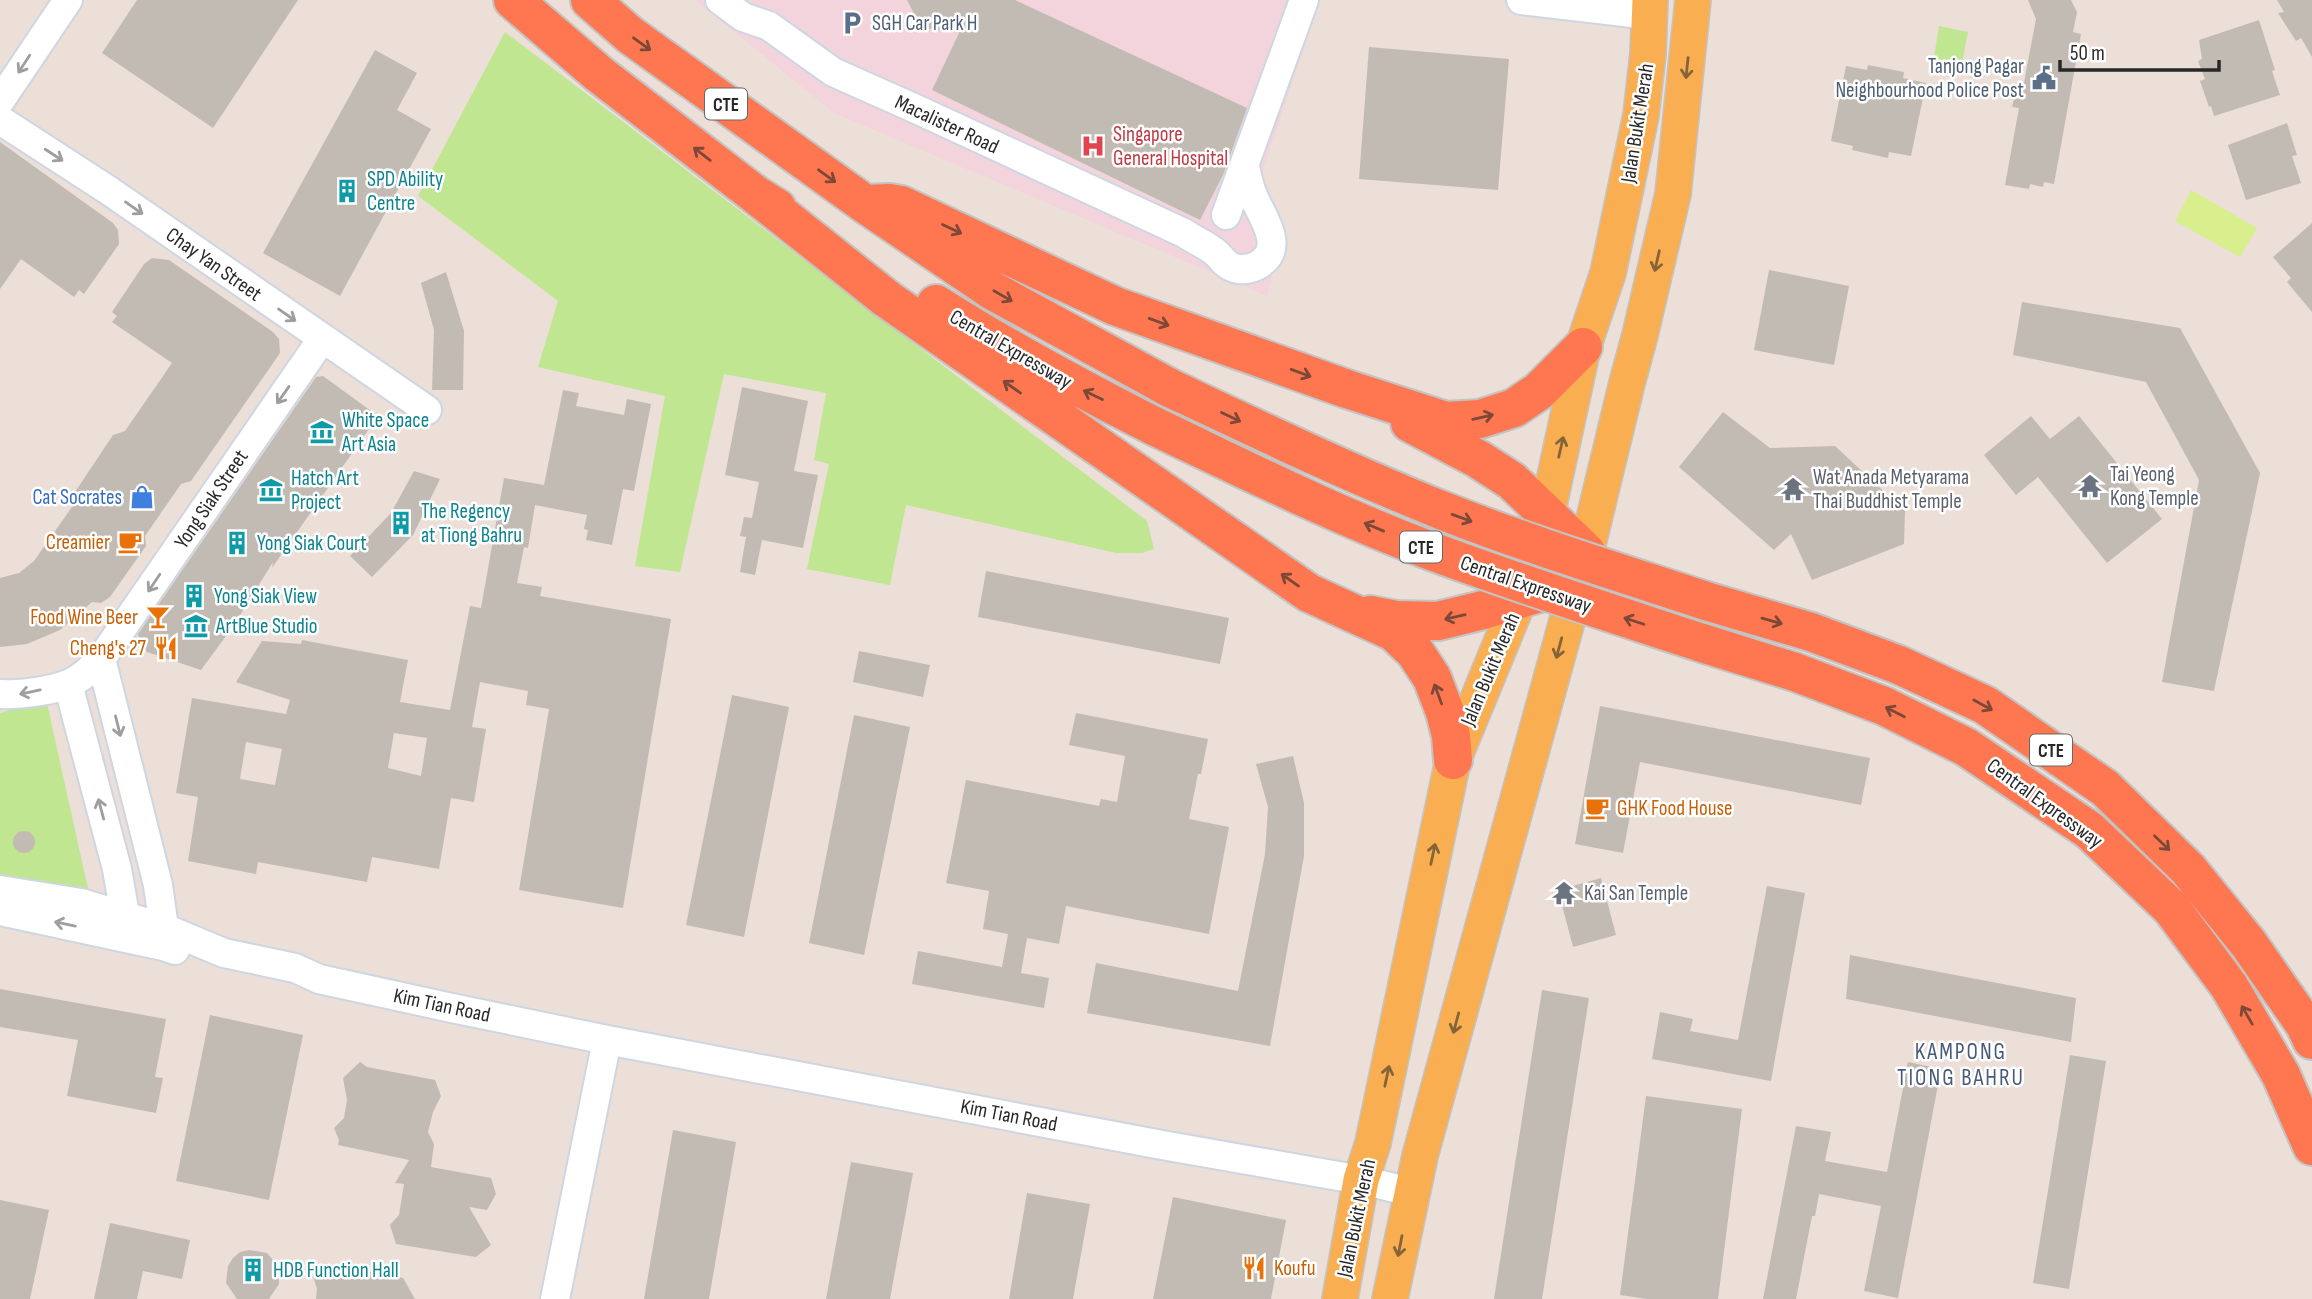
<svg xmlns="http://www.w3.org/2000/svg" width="2312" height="1299" font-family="'Sofia Sans Condensed',sans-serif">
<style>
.medical{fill:#f3d4dc}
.green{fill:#c0e691}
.pitch{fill:#d9ee8c}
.building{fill:#c2bbb4;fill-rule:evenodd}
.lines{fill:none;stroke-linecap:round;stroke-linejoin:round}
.minor-casing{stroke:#ced6e2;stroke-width:32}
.major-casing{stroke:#c3c3c3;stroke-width:38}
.highway-casing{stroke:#c3c3c3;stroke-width:42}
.minor{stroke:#fff;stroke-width:28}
.major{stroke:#f8ae51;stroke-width:35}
.highway{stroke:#ff7750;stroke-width:38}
.highway-bridge-casing{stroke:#c3c3c3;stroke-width:42;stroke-linecap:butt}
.highway-bridge{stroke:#ff7750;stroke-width:38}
.oneway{stroke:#7e4838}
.oneway2{stroke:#9e9e9e}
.oneway3{stroke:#86643a}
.labels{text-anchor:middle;stroke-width:5;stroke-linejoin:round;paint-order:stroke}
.shield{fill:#fff;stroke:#686868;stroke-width:2}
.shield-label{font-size:19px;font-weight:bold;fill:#282828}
.service-label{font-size:21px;fill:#4e5e75;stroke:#fff;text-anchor:start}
.street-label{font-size:21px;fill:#282828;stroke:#fff}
.health-label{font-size:21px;fill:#be3a42;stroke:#fff;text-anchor:start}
.culture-label{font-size:21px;fill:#0d838f;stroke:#fff;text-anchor:start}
.worship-label{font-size:21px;fill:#5b616d;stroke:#fff;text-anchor:start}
.shop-label{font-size:21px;fill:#366cbe;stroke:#fff;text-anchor:end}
.food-label{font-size:21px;fill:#c56008;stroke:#fff;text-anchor:end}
.neighbourhood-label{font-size:23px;letter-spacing:2px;fill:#465b7a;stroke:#fff}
</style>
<rect width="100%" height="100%" fill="#ebdfd8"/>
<path class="medical" d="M 695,0 L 1320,0 L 1260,180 L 1285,227 L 1267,296 L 834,113 Z"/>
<path class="green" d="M 1939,26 L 1968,32 L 1961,68 L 1933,63 Z
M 505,32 L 1147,521 L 1154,549 L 1142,553 L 1116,553 L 906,505 L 890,585 L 807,569 L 829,464 L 814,460 L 826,393 L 724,374 L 680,572 L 635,566 L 665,396 L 538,367 L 558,301 L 418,196 Z
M 46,699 L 89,893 L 0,879 L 0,713 Z"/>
<path class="pitch" d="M 2191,190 L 2257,228 L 2240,257 L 2175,221 Z"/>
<path class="building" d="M 137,0 L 298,0 L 213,128 L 102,53 Z
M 907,0 L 1015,0 L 1247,108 L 1223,175 L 1200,220 L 932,90 L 959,33 L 930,29 L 920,25 Z
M 2028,0 L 2071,0 L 2077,12 L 2073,32 L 2081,34 L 2054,184 L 2044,182 L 2043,187 L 2030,184 L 2029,189 L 2005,185 L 2019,108 L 2012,107 L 2016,91 L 2022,93 L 2036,19 Z
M 2277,0 L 2312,0 L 2312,57 L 2301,38 L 2296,41 L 2278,13 L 2284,12 Z
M 2259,20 L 2275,70 L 2272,71 L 2280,95 L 2214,116 L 2211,106 L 2209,107 L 2200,81 L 2205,79 L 2198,61 L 2202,59 L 2199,40 Z
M 1369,47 L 1509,59 L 1498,190 L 1359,179 Z
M 375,50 L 417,73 L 397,110 L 431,129 L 340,296 L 263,253 Z
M 1868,65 L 1904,72 L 1903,78 L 1926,83 L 1911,156 L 1889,152 L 1888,158 L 1852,150 L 1853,146 L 1831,141 L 1846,66 L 1867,70 Z
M 2287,123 L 2297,155 L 2292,156 L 2301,183 L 2246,200 L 2228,145 Z
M 0,142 L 113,223 L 118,230 L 119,244 L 84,294 L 79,290 L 74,297 L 21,259 L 0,289 Z
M 2312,223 L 2312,312 L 2287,282 L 2291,278 L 2273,257 Z
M 152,258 L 169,260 L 273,332 L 279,339 L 280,353 L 191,481 L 181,484 L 145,536 L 146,546 L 110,597 L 101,603 L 92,602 L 60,630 L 27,644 L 0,647 L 0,578 L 19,573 L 34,561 L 79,497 L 75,492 L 113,435 L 125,431 L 172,363 L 112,322 L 117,316 L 112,312 L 144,264 Z
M 1769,270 L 1849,286 L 1834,365 L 1754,350 Z
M 446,272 L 464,331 L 463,390 L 432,390 L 434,330 L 421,283 Z
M 2022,302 L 2180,328 L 2260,473 L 2214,691 L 2162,682 L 2199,480 L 2146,382 L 2013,355 Z
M 323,376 L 378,416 L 272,568 L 273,562 L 234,625 L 201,670 L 147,652 L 140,644 L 138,634 L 316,377 Z
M 742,387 L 808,401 L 794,471 L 818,475 L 803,548 L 762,540 L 755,575 L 740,572 L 746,537 L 740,536 L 744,517 L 752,518 L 759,482 L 725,475 Z
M 563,390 L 579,393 L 576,406 L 624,415 L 627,399 L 651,404 L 634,491 L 623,489 L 612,545 L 586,540 L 588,530 L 584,529 L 587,515 L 535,505 L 528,548 L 524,547 L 517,583 L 542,587 L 540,596 L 671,619 L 623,908 L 519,890 L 549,709 L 526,705 L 528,691 L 480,682 L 472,727 L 486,729 L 474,802 L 451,798 L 439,869 L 372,857 L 367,882 L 258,862 L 256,874 L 188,861 L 198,797 L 176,793 L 192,698 L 286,714 L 290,700 L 236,682 L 262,641 L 301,644 L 302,640 L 408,660 L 400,702 L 450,710 L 470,606 L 481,608 L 504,478 L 544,485 ZM 394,733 L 427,738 L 421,776 L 388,768 ZM 246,742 L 282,749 L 275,785 L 240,779 Z
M 1723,412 L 1770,448 L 1835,446 L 1905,511 L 1904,544 L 1812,580 L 1791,534 L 1774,550 L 1679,467 Z
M 2031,416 L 2050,439 L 2079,416 L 2162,519 L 2107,563 L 2038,477 L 2016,495 L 1984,455 Z
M 414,471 L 440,479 L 413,535 L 372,577 L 350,556 L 391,513 Z
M 986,571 L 1229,618 L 1220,664 L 978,617 Z
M 859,651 L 930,665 L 923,697 L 853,682 Z
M 732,695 L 789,707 L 744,937 L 686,925 Z
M 1600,706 L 1870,758 L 1861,805 L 1640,762 L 1623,853 L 1575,844 Z
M 1076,713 L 1208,739 L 1201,774 L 1198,774 L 1189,819 L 1229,827 L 1209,934 L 1066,906 L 1059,944 L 1027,938 L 1021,973 L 1049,978 L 1044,1008 L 912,984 L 918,951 L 1002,967 L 1008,934 L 983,929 L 989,891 L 946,883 L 966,780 L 1099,806 L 1101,799 L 1117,802 L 1125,756 L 1069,745 Z
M 854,715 L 910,727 L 864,955 L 809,943 Z
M 1293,756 L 1304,803 L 1304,856 L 1270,1046 L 1087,1013 L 1096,963 L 1238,991 L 1265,854 L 1268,807 L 1256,764 Z
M13 842a11 11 0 1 1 22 0a11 11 0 1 1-22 0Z
M 1601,878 L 1616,935 L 1573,947 L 1558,890 Z
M 1767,886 L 1805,893 L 1771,1081 L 1652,1059 L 1660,1012 L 1693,1019 L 1690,1031 L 1738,1040 Z
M 1850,955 L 2076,998 L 2071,1042 L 1846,999 Z
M 0,989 L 166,1019 L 155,1077 L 163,1078 L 156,1113 L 67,1096 L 78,1040 L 0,1027 Z
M 1542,990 L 1589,998 L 1542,1299 L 1494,1299 Z
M 210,1015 L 303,1035 L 269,1200 L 176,1181 Z
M 2070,1055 L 2106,1061 L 2069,1289 L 2033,1283 Z
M 360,1062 L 367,1067 L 435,1080 L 441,1096 L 433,1112 L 428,1132 L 434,1144 L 431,1167 L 491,1178 L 496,1194 L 487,1210 L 469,1207 L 491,1245 L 476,1257 L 396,1244 L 390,1225 L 399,1215 L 404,1184 L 395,1183 L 409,1160 L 338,1145 L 339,1140 L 334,1128 L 344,1118 L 347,1100 L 343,1078 Z
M 1908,1062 L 1941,1069 L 1898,1298 L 1864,1291 L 1881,1206 L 1819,1194 L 1815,1216 L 1812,1216 L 1796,1299 L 1763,1299 L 1796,1126 L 1831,1132 L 1825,1161 L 1887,1172 Z
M 1646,1096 L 1742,1109 L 1718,1299 L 1647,1299 L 1620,1295 Z
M 673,1130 L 736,1142 L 709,1299 L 644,1299 Z
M 851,1162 L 913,1173 L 890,1299 L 826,1299 Z
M 1027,1193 L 1090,1204 L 1073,1299 L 1009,1299 Z
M 1173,1197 L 1286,1220 L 1271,1299 L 1153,1299 Z
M 0,1200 L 49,1210 L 30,1299 L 0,1299 Z
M 110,1223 L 190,1240 L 182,1279 L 143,1271 L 137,1299 L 94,1299 Z
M 249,1250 L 267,1253 L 278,1266 L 279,1284 L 269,1299 L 237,1299 L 226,1283 L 228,1266 L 233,1258 L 240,1252 Z
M 324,1263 L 403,1278 L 415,1299 L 316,1299 L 317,1289 L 313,1276 Z"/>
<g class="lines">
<g class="minor-casing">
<path id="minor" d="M 720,0 L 743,17 L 769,26 L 833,72 L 916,109 L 1184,233 C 1194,240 1207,245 1216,253 C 1222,258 1224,264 1232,267 C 1240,271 1251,269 1258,265 C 1288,247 1260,215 1252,193 C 1249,185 1247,176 1245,167
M 1521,0 L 1633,13 L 1650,22
M 0,101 L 68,0
M 0,120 L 108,190 L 427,410
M 1226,215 L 1304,0
M 101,659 L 158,885 L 164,928 L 163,943
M 68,684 L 117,869 L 128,932
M 0,694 C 19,695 51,691 68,684 C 81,679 91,669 101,659 L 322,339
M 0,890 L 81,903 L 164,928 L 224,953 L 295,968 L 319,979 L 447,1007 L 607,1040 L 1162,1145 L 1361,1180 L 1411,1192
M 0,911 L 163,946 L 175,950
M 555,1299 L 607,1040"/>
</g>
<g class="major-casing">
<path id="major" d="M 1340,1299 L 1361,1180 L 1373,1143 L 1453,760 L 1520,597 L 1547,514 L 1583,347 L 1608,273 L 1641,115 L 1648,54 L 1650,0
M 1390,1299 L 1420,1156 L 1586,552 L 1627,383 L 1640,335 L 1673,194 L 1693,0"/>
</g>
<g class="highway-casing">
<path id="highway" d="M 513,0 L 599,74 L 756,195 L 777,208
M 590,0 L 630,35 L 865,204 L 993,291 L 1170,388
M 756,195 L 887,299 L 1309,593 L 1394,632 L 1415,652 L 1432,678 L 1445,712 L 1451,736 L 1453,760
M 865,204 L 889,203 L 901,205 L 1115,306 L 1347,389 L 1446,421 L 1480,419 L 1514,408 L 1539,391 L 1583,347
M 936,304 C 1007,349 1079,388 1154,426
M 1410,423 L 1478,459 L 1512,481 L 1586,552
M 1706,601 L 1811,632 L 1899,665 L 1985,705 L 2105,788 L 2188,869 L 2248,943 L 2305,1025 L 2312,1040
M 1370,615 L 1396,620 L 1438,621 L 1483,610 L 1563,586
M 1699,642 L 1795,672 L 1884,706 L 1966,747 L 2089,830 L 2171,908 L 2229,986 L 2281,1075 L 2312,1146"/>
</g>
<use href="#minor" class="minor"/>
<use href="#major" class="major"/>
<use href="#highway" class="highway"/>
<g class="highway-bridge-casing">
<path id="highway-bridge" d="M 1170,388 C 1259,430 1349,473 1441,510 C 1527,544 1618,572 1706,601
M 1154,426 C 1244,469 1333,514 1426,549 C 1516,583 1608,612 1699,642"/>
</g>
<use href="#highway-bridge" class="highway-bridge"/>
</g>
<defs><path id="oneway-shaft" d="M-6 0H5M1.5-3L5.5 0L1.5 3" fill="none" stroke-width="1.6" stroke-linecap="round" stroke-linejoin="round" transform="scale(1.75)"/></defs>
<g class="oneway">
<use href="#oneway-shaft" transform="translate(642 44) rotate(36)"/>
<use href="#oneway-shaft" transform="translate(702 154) rotate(-142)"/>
<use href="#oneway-shaft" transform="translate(827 176) rotate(36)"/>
<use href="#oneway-shaft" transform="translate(952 229) rotate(25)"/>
<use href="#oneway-shaft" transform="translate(1003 296) rotate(30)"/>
<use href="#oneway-shaft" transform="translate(1159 322) rotate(20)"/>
<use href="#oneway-shaft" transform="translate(1301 373) rotate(20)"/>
<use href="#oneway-shaft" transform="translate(1012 387) rotate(-145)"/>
<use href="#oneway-shaft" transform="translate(1093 395) rotate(-154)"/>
<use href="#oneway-shaft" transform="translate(1231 417) rotate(25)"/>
<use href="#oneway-shaft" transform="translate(1483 417) rotate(-13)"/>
<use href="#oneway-shaft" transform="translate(1462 518) rotate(20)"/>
<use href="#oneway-shaft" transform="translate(1374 527) rotate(-157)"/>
<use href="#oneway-shaft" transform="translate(1290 580) rotate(-145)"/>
<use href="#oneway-shaft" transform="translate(1455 617) rotate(167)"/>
<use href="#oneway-shaft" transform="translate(1634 621) rotate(-162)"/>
<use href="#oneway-shaft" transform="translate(1772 621) rotate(16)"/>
<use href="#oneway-shaft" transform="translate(1438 694) rotate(-110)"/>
<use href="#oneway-shaft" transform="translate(1983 705) rotate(29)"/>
<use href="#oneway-shaft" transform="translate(1895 712) rotate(-153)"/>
<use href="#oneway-shaft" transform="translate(2162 843) rotate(44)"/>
<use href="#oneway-shaft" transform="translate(2247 1015) rotate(-120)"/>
</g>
<g class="oneway2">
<use href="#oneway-shaft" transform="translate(24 64) rotate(123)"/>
<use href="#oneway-shaft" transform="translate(54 155) rotate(33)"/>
<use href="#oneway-shaft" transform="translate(134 208) rotate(35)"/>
<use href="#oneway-shaft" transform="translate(287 315) rotate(35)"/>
<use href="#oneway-shaft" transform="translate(283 395) rotate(125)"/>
<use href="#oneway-shaft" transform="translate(154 583) rotate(124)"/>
<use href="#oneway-shaft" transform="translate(30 692) rotate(168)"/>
<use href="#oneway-shaft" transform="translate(118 726) rotate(76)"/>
<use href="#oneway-shaft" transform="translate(101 809) rotate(-105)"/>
<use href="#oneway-shaft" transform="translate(65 924) rotate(-168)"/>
</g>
<g class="oneway3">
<use href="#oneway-shaft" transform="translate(1687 68) rotate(96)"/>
<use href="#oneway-shaft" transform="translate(1657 261) rotate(103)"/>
<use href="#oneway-shaft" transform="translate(1561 447) rotate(-77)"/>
<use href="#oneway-shaft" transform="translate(1559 648) rotate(105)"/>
<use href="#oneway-shaft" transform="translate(1433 854) rotate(-78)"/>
<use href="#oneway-shaft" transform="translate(1456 1023) rotate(105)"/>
<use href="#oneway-shaft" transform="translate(1387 1076) rotate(-78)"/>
<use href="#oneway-shaft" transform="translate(1400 1246) rotate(101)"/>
</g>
<defs>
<g id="parking-bare" transform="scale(1.89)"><path d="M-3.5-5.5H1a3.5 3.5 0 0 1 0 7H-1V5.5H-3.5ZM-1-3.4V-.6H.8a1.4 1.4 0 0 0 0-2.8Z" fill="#5c6f8a" stroke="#fff" stroke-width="2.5" paint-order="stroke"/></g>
<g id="civic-bare" transform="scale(1.89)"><path d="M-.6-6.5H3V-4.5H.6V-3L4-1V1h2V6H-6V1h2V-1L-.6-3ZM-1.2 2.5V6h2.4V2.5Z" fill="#5c6f8a" stroke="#fff" stroke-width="2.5" paint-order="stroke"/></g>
<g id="hospital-bare" transform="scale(1.89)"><path d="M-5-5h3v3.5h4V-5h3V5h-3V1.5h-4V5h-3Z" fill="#e0444e" stroke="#fff" stroke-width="2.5" paint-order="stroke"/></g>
<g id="building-bare" transform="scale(1.89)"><path d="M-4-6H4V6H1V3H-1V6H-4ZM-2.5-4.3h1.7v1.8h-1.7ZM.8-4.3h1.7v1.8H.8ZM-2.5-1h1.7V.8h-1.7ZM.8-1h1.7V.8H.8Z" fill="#0f9aa8" stroke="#fff" stroke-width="2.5" paint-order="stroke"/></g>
<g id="museum-bare" transform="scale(1.89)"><path d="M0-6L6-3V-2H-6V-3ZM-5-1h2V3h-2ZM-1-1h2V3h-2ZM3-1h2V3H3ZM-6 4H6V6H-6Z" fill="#0f9aa8" stroke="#fff" stroke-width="2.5" paint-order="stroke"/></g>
<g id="temple-bare" transform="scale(1.89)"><path d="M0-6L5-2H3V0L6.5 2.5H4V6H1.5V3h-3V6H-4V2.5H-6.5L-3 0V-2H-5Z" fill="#6b7280" stroke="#fff" stroke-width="2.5" paint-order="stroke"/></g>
<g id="shop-bare" transform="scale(1.89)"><path d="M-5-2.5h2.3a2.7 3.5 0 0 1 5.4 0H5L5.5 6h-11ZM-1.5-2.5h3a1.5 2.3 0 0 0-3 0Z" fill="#3f7fe0" stroke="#fff" stroke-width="2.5" paint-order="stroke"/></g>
<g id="cafe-bare" transform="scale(1.89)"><path d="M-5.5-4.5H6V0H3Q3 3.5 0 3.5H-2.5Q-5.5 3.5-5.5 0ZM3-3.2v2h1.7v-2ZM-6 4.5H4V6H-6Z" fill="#e8710a" stroke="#fff" stroke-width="2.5" paint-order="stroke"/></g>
<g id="bar-bare" transform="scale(1.89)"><path d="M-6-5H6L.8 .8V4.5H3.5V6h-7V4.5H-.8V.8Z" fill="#e8710a" stroke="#fff" stroke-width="2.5" paint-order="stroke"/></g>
<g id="restaurant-bare" transform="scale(1.89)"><path d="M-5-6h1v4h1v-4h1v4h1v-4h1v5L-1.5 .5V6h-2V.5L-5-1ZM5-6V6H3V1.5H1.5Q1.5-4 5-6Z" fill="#e8710a" stroke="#fff" stroke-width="2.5" paint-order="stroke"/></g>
</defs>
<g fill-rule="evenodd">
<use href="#parking-bare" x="852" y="23"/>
<use href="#civic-bare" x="2044" y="78"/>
<use href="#hospital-bare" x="1093" y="146"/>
<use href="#building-bare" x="347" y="191"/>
<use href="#museum-bare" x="322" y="432"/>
<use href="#temple-bare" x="2090" y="486"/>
<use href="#temple-bare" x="1793" y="489"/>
<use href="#museum-bare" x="271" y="490"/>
<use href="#shop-bare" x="142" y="497"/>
<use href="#building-bare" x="401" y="523"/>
<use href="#cafe-bare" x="130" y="542"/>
<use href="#building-bare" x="237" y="543"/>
<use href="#building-bare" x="194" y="596"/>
<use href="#bar-bare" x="158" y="617"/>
<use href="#museum-bare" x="196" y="626"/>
<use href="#restaurant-bare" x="166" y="648"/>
<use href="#cafe-bare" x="1597" y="808"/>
<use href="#temple-bare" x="1564" y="893"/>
<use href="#restaurant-bare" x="1254" y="1268"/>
<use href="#building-bare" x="253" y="1270"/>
</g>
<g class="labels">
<g class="shield">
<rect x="705" y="88.5" width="42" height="31" rx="5"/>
<rect x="1400" y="531.5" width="42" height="31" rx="5"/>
<rect x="2030" y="734.5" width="42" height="31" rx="5"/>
</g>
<g class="shield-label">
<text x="726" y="111">CTE</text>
<text x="1421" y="554">CTE</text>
<text x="2051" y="757">CTE</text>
</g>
<g class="service-label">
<text x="872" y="30">SGH Car Park H</text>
<text x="2024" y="73" text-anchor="end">Tanjong Pagar<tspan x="2024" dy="24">Neighbourhood Police Post</tspan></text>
</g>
<g class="street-label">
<text transform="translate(1637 123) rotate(-81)" y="7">Jalan Bukit Merah</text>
<text transform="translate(947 124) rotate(25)" y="7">Macalister Road</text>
<text transform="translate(214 264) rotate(35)" y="7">Chay Yan Street</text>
<text transform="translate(1011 349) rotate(30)" y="7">Central Expressway</text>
<text transform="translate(211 499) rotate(-56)" y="7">Yong Siak Street</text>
<text transform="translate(1526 584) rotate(19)" y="7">Central Expressway</text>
<text transform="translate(1490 669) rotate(-67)" y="7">Jalan Bukit Merah</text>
<text transform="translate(2045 803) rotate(36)" y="7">Central Expressway</text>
<text transform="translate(442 1005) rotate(12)" y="7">Kim Tian Road</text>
<text transform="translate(1009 1115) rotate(11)" y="7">Kim Tian Road</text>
<text transform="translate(1356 1218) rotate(-78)" y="7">Jalan Bukit Merah</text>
</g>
<g class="health-label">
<text x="1113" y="141">Singapore<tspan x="1113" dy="24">General Hospital</tspan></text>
</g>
<g class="culture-label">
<text x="367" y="186">SPD Ability<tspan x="367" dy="24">Centre</tspan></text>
<text x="342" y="427">White Space<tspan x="342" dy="24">Art Asia</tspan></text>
<text x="291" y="485">Hatch Art<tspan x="291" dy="24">Project</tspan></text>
<text x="421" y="518">The Regency<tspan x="421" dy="24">at Tiong Bahru</tspan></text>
<text x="257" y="550">Yong Siak Court</text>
<text x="214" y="603">Yong Siak View</text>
<text x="216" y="633">ArtBlue Studio</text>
<text x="273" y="1277">HDB Function Hall</text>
</g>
<g class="worship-label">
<text x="2110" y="481">Tai Yeong<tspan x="2110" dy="24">Kong Temple</tspan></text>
<text x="1813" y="484">Wat Anada Metyarama<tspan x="1813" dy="24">Thai Buddhist Temple</tspan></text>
<text x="1584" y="900">Kai San Temple</text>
</g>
<g class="shop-label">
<text x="122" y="504">Cat Socrates</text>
</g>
<g class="food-label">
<text x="110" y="549">Creamier</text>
<text x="138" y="624">Food Wine Beer</text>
<text x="146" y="655">Cheng's 27</text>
<text x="1617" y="815" text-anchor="start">GHK Food House</text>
<text x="1274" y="1275" text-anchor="start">Koufu</text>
</g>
<g class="neighbourhood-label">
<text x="1961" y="1059">KAMPONG<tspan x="1961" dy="26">TIONG BAHRU</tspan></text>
</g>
</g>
<path d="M2060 60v10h159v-10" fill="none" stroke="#282828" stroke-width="3.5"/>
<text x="2070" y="60" font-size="21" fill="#282828" stroke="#ffffff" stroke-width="5" paint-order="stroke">50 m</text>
</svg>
